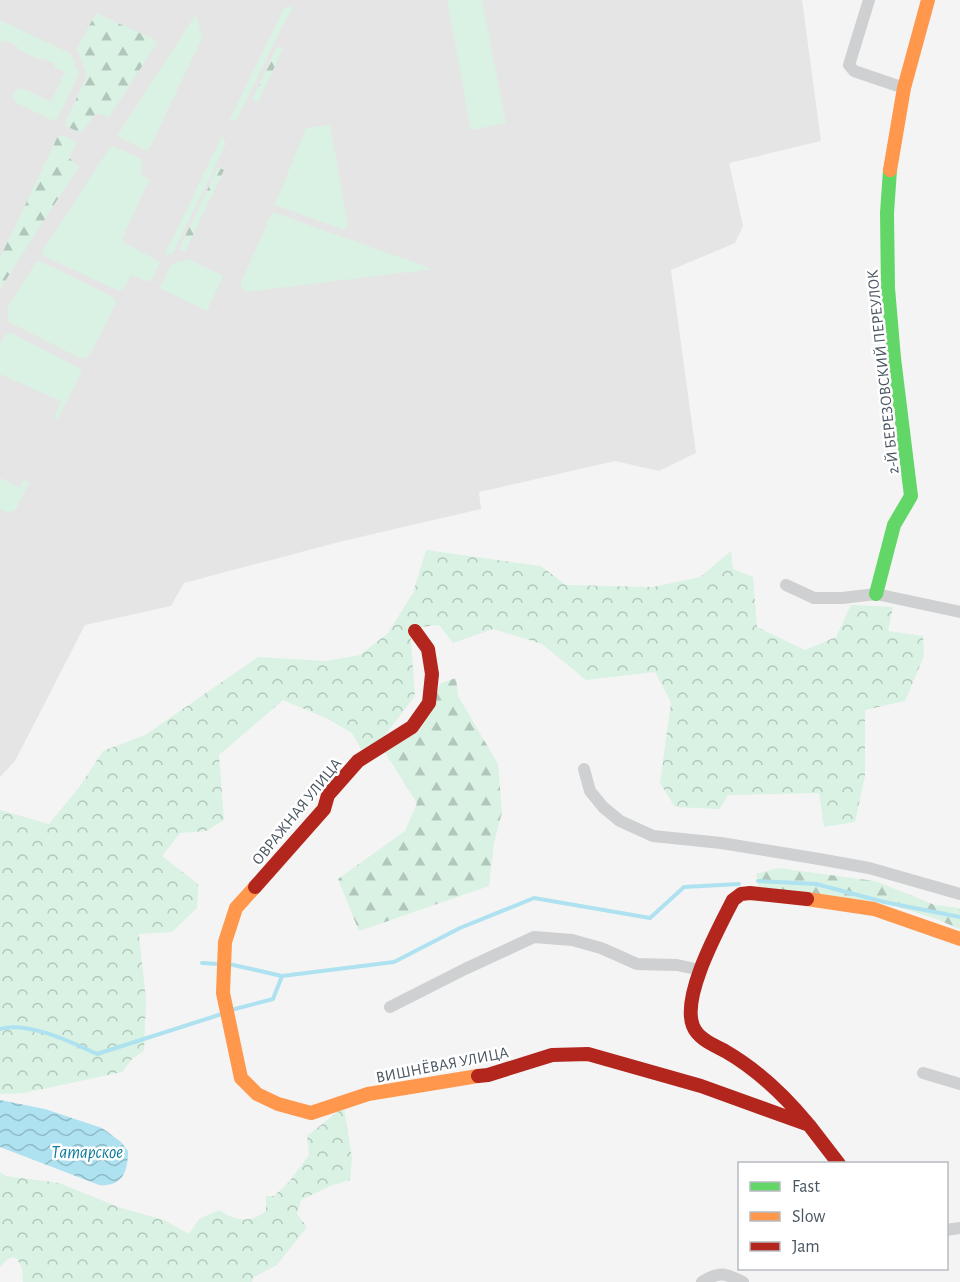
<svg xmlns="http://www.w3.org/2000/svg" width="960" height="1282" font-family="'Alegreya Sans',sans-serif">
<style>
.education{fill:#e6e5e6}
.grass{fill:#d9f2e3}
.forest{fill:url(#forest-firs)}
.park{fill:url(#park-crowns)}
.water{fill:url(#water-waves)}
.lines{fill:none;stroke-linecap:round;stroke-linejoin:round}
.stream{stroke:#aee2f0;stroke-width:4}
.street{stroke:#ced0d2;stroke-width:12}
.fast{stroke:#63d668;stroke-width:14}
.slow{stroke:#ff974d;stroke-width:14}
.jam{stroke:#b3261e;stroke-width:14}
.labels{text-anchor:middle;stroke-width:5;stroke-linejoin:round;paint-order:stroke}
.street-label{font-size:16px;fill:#4a5661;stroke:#fff}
.water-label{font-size:18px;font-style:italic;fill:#0c7c9b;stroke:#fff}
</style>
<defs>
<pattern id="forest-firs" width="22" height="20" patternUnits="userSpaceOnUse" patternTransform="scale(1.5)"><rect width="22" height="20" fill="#d9f2e3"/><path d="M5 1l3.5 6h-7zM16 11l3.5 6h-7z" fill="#b2c7bb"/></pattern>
<pattern id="park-crowns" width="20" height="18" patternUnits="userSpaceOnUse" patternTransform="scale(1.5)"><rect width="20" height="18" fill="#d9f2e3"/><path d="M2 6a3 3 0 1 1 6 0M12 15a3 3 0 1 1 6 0" fill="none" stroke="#b2c7bb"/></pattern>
<pattern id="water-waves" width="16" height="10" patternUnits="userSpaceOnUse" patternTransform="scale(1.5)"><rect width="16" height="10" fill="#aee2f0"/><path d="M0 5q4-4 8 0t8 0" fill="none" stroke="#90bac6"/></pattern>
</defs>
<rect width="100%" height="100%" fill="#f4f4f4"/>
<path class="education" d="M 0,0 L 802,0 L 821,141 L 729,163 L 743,226 L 735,243 L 671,270 L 696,453 L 659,471 L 615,461 L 479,492 L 481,509 L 343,541 L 184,583 L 171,606 L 85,625 L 15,761 L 0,777 Z"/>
<path class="grass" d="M 447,0 L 482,0 L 506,123 L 471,130 Z
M 291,6 L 292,11 L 285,21 L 237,119 L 229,121 L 284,8 Z
M 196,14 L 202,38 L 148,151 L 117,136 Z
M 0,20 L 71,54 L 79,74 L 57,119 L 52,120 L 15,102 L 13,96 L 17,88 L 20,90 L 22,88 L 51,102 L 65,72 L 54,67 L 55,64 L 42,58 L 40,60 L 17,49 L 18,46 L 5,40 L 3,42 L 0,41 Z
M 330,125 L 348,225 L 345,230 L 275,205 L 306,128 Z
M 222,136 L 226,144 L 173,253 L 164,256 Z
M 110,147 L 115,147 L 141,159 L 143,162 L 140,173 L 149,180 L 123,237 L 123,242 L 160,262 L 150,282 L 131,275 L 124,288 L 119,291 L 44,256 L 42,252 Z
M 272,212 L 433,269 L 246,292 L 241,287 L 241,283 Z
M 188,259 L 223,276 L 207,311 L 160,288 L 171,264 Z
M 36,262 L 42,262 L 115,298 L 116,303 L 91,352 L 86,358 L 78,357 L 9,322 L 7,308 Z
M 11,333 L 81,369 L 81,372 L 58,419 L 54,417 L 61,401 L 0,374 L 0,344 L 5,335 Z
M 0,478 L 20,487 L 23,480 L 29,482 L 16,509 C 10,514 6,512 0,509 Z"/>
<path class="forest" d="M 96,13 L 155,40 L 157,43 L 109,117 L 96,113 L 81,133 L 66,126 L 65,123 L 87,76 L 77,49 Z
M 277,47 L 283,49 L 258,102 L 252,100 Z
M 63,135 L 77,143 L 69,158 L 79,166 L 0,289 L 0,258 L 58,136 Z
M 218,167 L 224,170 L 185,252 L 179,249 Z
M 456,678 L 458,696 L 498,764 L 502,812 L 494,843 L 489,886 L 359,931 L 338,879 L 405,831 L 417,803 L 384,751 L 423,718 L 441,683 Z
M 778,868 L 875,881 L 935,905 L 960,908 L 960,929 L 936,919 L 884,902 L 783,894 L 759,888 L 756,874 Z"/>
<path class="park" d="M 426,550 L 541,566 L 566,585 L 653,587 L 700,577 L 731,551 L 733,569 L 753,577 L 757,627 L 805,650 L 836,637 L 851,605 L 893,607 L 888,631 L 923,636 L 924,656 L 905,701 L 865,710 L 865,776 L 855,822 L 824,827 L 819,793 L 728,795 L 719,810 L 718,809 L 675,807 L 660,783 L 671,702 L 655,672 L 586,680 L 542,644 L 493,629 L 453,643 L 439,625 L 410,628 L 415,696 L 382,739 L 362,751 L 352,733 L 326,718 L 283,700 L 219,755 L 224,820 L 206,831 L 180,833 L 162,856 L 198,884 L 197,908 L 172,932 L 139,934 L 146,1000 L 144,1051 L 132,1059 L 122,1072 L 24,1093 L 0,1094 L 0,810 L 49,824 L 80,786 L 103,751 L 145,735 L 258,657 L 326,661 L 360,655 L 388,633 L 413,593 Z
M 344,1107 L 352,1158 L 350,1180 L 330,1186 L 301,1200 L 297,1214 L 307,1227 L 277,1265 L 254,1277 L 252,1282 L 23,1282 L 22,1268 L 17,1259 L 13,1257 L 8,1259 L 0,1267 L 0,1172 L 6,1176 L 59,1183 L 121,1208 L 164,1220 L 189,1234 L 199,1219 L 219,1210 C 236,1221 249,1224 266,1211 L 266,1196 L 274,1196 L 289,1182 L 309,1155 L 307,1136 Z"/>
<path class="water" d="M 0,1100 L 45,1109 L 102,1128 L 121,1142 L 128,1151 C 128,1172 122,1187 99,1185 L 0,1147 Z"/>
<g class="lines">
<path class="stream" d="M 758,881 L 816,884 L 884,902 L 960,917
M 202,963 L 219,964
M 229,964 L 282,976
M 231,1010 L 273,999 L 282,976 L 394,962 L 460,928 L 534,898 L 650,918 L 684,887 L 739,884
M 0,1029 C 28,1021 71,1042 97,1054 L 222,1014"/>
<path class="street" d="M 869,0 L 849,65 L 854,71 L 904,88
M 786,585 L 814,598 L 842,598 L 876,594 L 960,612
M 584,769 L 590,791 L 603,807 L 620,821 L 653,836 L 721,843 L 819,859 L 869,868 L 960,894
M 390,1007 L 465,969 L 534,937 L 572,940 L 601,948 L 637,964 L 677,965 L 700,970
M 923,1073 L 960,1084
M 946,1230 L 960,1228
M 702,1282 C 719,1271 725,1273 743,1282"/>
<path class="fast" d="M 876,594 L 894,525 L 911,496 L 894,358 L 888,288 L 887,213 L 890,170"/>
<path class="slow" d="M 890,170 L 904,88 L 928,0
M 255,887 L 236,908 L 225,942 L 223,993 L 241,1078 L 257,1094 L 278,1104 L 311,1113 L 368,1094 L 478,1076
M 807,899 L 874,909 L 960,939"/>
<path class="jam" d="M 255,887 L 324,809 L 328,795 L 358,761 L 412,727 L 429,703 L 432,674 L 428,649 L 415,631
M 807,899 L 750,893 L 741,894 L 733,900 C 719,928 681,996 693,1026 C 698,1039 714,1045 725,1051 C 758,1070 784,1095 808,1124
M 478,1076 L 488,1075 L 552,1055 L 588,1054 L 701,1086 L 809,1125 L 839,1164"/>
</g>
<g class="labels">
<g class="street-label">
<text transform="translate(882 372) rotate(-96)" y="6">2-Й БЕРЕЗОВСКИЙ ПЕРЕУЛОК</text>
<text transform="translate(296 811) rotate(-51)" y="6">ОВРАЖНАЯ УЛИЦА</text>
<text transform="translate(442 1064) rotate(-11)" y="6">ВИШНЁВАЯ УЛИЦА</text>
</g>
<g class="water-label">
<text x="87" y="1158">Татарское</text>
</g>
</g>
<rect x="738" y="1162" width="210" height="108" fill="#ffffff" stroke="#b7bbc0" stroke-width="1.5"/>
<rect x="750" y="1182" width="30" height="9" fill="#63d668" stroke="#b7bbc0" stroke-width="1.5"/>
<text x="792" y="1192" font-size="18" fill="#4a5661">Fast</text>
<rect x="750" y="1212" width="30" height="9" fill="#ff974d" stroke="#b7bbc0" stroke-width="1.5"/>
<text x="792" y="1222" font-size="18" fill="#4a5661">Slow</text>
<rect x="750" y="1242" width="30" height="9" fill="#b3261e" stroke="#b7bbc0" stroke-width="1.5"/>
<text x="792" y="1252" font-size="18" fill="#4a5661">Jam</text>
</svg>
